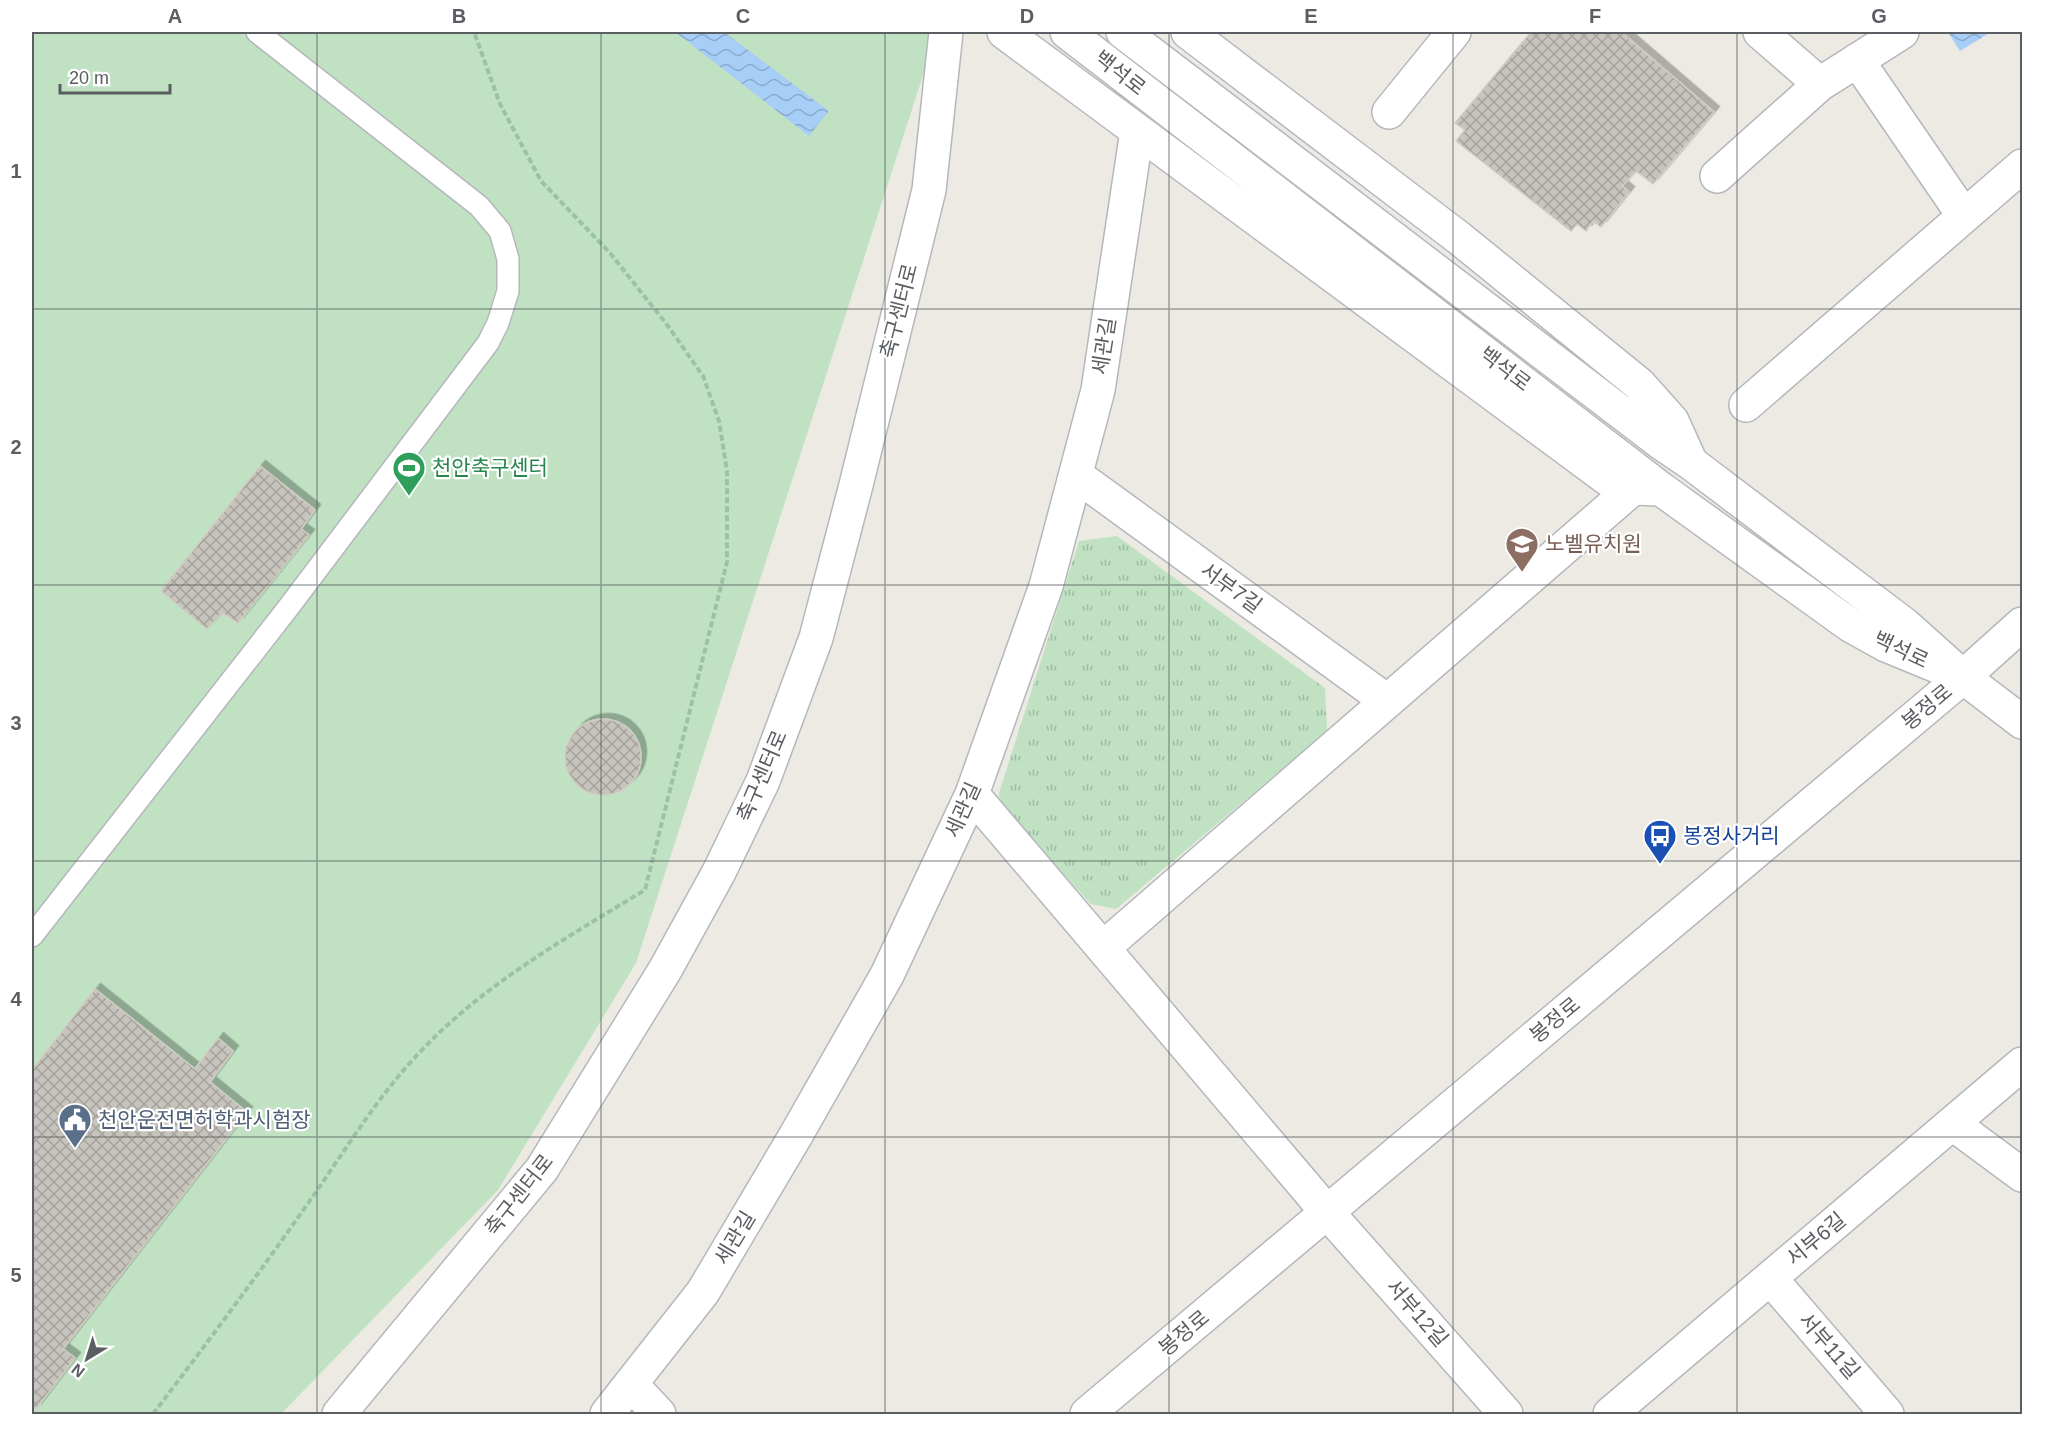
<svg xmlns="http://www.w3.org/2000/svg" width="2054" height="1446" font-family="Arial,'Noto Sans KR',sans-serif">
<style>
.grass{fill:url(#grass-tufts)}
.pitch{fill:#c0e2c3}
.water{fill:url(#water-waves)}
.building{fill:url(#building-cross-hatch);stroke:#d0ccc1;stroke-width:1.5;filter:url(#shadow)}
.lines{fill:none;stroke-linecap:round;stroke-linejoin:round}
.service-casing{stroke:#b4b7bb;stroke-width:24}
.minor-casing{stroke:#b4b7bb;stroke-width:36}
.tertiary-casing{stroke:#b4b7bb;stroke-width:36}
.secondary-casing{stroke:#b5b8bd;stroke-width:36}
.path{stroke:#9ac2a8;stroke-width:4;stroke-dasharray:6 3;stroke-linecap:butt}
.service{stroke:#fff;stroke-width:21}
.minor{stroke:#fff;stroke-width:33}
.tertiary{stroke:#fff;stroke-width:33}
.secondary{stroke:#fff;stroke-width:33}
.grid{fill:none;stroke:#5a5d61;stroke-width:1.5;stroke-opacity:0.55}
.labels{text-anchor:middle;stroke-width:4.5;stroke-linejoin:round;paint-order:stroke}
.street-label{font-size:21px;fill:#5a5d61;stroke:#fff}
.leisure-label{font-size:21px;fill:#27864d;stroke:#fff;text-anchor:start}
.education-label{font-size:21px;fill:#785e54;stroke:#fff;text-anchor:start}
.transit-label{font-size:21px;fill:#164399;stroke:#fff;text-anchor:start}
.service-label{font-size:21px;fill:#4e5e75;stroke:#fff;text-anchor:start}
.neatline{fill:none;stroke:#5a5d61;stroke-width:2}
.grid-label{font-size:20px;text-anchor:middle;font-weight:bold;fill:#5a5d61}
</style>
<defs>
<pattern id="grass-tufts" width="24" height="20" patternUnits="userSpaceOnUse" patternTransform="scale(1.5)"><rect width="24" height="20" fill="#c0e2c3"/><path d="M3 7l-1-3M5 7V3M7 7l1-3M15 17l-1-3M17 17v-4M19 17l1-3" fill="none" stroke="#9fbaa2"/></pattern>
<pattern id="water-waves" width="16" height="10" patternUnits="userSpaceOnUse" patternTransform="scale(1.5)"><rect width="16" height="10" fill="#a6cef7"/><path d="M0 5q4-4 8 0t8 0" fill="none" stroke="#8aaacb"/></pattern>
<pattern id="building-cross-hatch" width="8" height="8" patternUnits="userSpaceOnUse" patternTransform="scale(1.5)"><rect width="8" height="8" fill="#c7c4be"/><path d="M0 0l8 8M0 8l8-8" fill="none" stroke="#a5a29e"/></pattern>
<filter id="shadow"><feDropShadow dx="5.5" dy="-5.5" stdDeviation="0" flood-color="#0004"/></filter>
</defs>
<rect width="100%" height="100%" fill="#eceae2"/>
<path class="grass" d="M 1117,536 L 1325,688 L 1327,731 L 1116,909 L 1091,904 L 1000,806 L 999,793 L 1079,541 Z"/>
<path class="pitch" d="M 32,32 L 937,32 L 636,963 L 498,1190 L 281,1414 L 32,1414 Z"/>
<path class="water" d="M 675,32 L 724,32 L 829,111 L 809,136 Z
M 1948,32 L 1991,32 L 1960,51 Z"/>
<path class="building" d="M 1531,32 L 1621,32 L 1714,112 L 1653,184 L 1636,171 L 1622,186 L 1629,192 L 1601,227 L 1593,221 L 1586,231 L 1577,224 L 1571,231 L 1456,141 L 1465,130 L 1455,123 Z
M 260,466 L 315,510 L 301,529 L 309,535 L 238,623 L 222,613 L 207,629 L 161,591 Z
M565 757a38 38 0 1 1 76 0a38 38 0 1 1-76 0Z
M 95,989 L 195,1069 L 218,1038 L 233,1051 L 210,1082 L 247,1112 L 63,1349 L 75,1358 L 36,1409 L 32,1406 L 32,1070 Z"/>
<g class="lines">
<g class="service-casing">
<path id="service" d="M 32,936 L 288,608 L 488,343 L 498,323 L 508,291 L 508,259 L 500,231 L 479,206 L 257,32"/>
</g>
<g class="minor-casing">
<path id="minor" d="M 1760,32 L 1820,84
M 1857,60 L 1964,216
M 1389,112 L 1454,32
M 1717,176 L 1820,84 L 1902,32
M 1746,405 L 2022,166
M 1076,475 L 1387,701
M 972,794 L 1327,1212 L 1506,1414
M 1103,948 L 1633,488
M 1953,1124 L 2022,1175
M 1770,1278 L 1887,1414
M 631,1384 L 659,1414
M 607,1414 L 703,1292 L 796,1135 L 887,975 L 972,794 L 1046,586 L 1098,390 L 1137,131
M 1610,1414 L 2022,1064"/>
</g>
<g class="tertiary-casing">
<path id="tertiary" d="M 339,1414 L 542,1169 L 665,970 L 719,872 L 763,781 L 816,638 L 856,485 L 929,190 L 946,32
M 1087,1414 L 1963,677 L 2022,624"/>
</g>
<g class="secondary-casing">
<path id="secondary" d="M 1004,32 L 1612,482 L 1633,488 L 1660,489
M 1067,32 L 1661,489 L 1850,625 L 1886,645 L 1942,668
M 1123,32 L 1660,442 L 1691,463 L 1905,625 L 1963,677 L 2022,722
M 1188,32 L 1459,238 L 1639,384 L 1672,421 L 1691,463"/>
</g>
<path class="path" d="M 153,1414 C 204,1347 255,1279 304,1209 C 342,1156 375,1099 420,1052 C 484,984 566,938 645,890 L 727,562 L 727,471 L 719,421 L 703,376 L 668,326 L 610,253 L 541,181 L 500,104 L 474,32"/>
<use href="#service" class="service"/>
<use href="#minor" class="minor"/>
<use href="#tertiary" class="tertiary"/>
<use href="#secondary" class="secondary"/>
</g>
<path class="grid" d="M 317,32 L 317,1414M 601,32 L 601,1414M 885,32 L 885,1414M 1169,32 L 1169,1414M 1453,32 L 1453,1414M 1737,32 L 1737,1414M 32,309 L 2022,309M 32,585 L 2022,585M 32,861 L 2022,861M 32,1137 L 2022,1137"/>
<defs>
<g id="stadium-pin" transform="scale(1.725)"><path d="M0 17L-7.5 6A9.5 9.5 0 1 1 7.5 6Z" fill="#2e9e5b" stroke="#fff"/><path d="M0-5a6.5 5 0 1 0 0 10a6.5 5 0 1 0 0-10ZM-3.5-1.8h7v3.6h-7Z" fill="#fff"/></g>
<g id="school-pin" transform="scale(1.725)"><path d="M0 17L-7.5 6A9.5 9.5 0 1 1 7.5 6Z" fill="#8d6e63" stroke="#fff"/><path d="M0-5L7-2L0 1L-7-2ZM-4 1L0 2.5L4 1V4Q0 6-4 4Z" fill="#fff"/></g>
<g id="bus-pin" transform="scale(1.725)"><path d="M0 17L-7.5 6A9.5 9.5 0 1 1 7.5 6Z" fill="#1a4fb4" stroke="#fff"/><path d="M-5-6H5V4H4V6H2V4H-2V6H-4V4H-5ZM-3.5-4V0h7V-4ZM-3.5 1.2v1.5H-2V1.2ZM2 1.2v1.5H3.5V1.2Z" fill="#fff"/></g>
<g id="civic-pin" transform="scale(1.725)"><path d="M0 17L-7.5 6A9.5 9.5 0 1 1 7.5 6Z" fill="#5c6f8a" stroke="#fff"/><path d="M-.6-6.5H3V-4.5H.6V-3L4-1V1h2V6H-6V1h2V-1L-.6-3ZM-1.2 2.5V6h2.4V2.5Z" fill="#fff"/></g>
</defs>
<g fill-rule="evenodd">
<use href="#stadium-pin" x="409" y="468"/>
<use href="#school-pin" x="1522" y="544"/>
<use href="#bus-pin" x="1660" y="836"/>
<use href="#civic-pin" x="75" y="1120"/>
</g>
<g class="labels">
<g class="street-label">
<text transform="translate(1120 73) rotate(38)" y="7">백석로</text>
<text transform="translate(899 311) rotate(-76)" y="7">축구센터로</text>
<text transform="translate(1104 346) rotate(-81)" y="7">세관길</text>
<text transform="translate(1505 369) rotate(37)" y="7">백석로</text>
<text transform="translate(1231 588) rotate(36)" y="7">서부7길</text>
<text transform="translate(1901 650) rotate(25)" y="7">백석로</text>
<text transform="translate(1927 707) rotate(-40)" y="7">봉정로</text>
<text transform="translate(762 776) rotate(-67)" y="7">축구센터로</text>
<text transform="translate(963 810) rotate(-66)" y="7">세관길</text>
<text transform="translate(1555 1020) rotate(-40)" y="7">봉정로</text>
<text transform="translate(519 1195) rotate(-52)" y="7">축구센터로</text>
<text transform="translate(735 1238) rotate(-59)" y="7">세관길</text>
<text transform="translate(1816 1239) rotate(-40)" y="7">서부6길</text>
<text transform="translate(1417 1313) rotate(49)" y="7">서부12길</text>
<text transform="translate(1184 1333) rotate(-40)" y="7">봉정로</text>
<text transform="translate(1829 1346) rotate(49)" y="7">서부11길</text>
</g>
<g class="leisure-label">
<text x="432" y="475">천안축구센터</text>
</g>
<g class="education-label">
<text x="1545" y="551">노벨유치원</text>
</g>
<g class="transit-label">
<text x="1683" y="843">봉정사거리</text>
</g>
<g class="service-label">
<text x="98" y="1127">천안운전면허학과시험장</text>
</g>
</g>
<rect width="2054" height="1446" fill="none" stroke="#ffffff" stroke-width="66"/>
<g transform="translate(87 1359) rotate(218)" stroke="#ffffff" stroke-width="4.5" paint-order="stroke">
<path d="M0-4.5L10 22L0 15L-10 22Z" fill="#5a5d61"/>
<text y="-9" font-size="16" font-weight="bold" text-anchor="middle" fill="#5a5d61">N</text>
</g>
<path d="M60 84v9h110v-9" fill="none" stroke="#5a5d61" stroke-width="3"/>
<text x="69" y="84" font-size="18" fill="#5a5d61" stroke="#ffffff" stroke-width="4.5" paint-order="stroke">20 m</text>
<rect x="33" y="33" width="1988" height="1380" class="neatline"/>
<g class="grid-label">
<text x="175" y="23">A</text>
<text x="459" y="23">B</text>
<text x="743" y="23">C</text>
<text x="1027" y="23">D</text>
<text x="1311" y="23">E</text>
<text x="1595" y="23">F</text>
<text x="1879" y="23">G</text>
<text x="16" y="178">1</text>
<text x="16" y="454">2</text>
<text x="16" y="730">3</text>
<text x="16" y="1006">4</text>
<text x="16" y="1282">5</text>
</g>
</svg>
